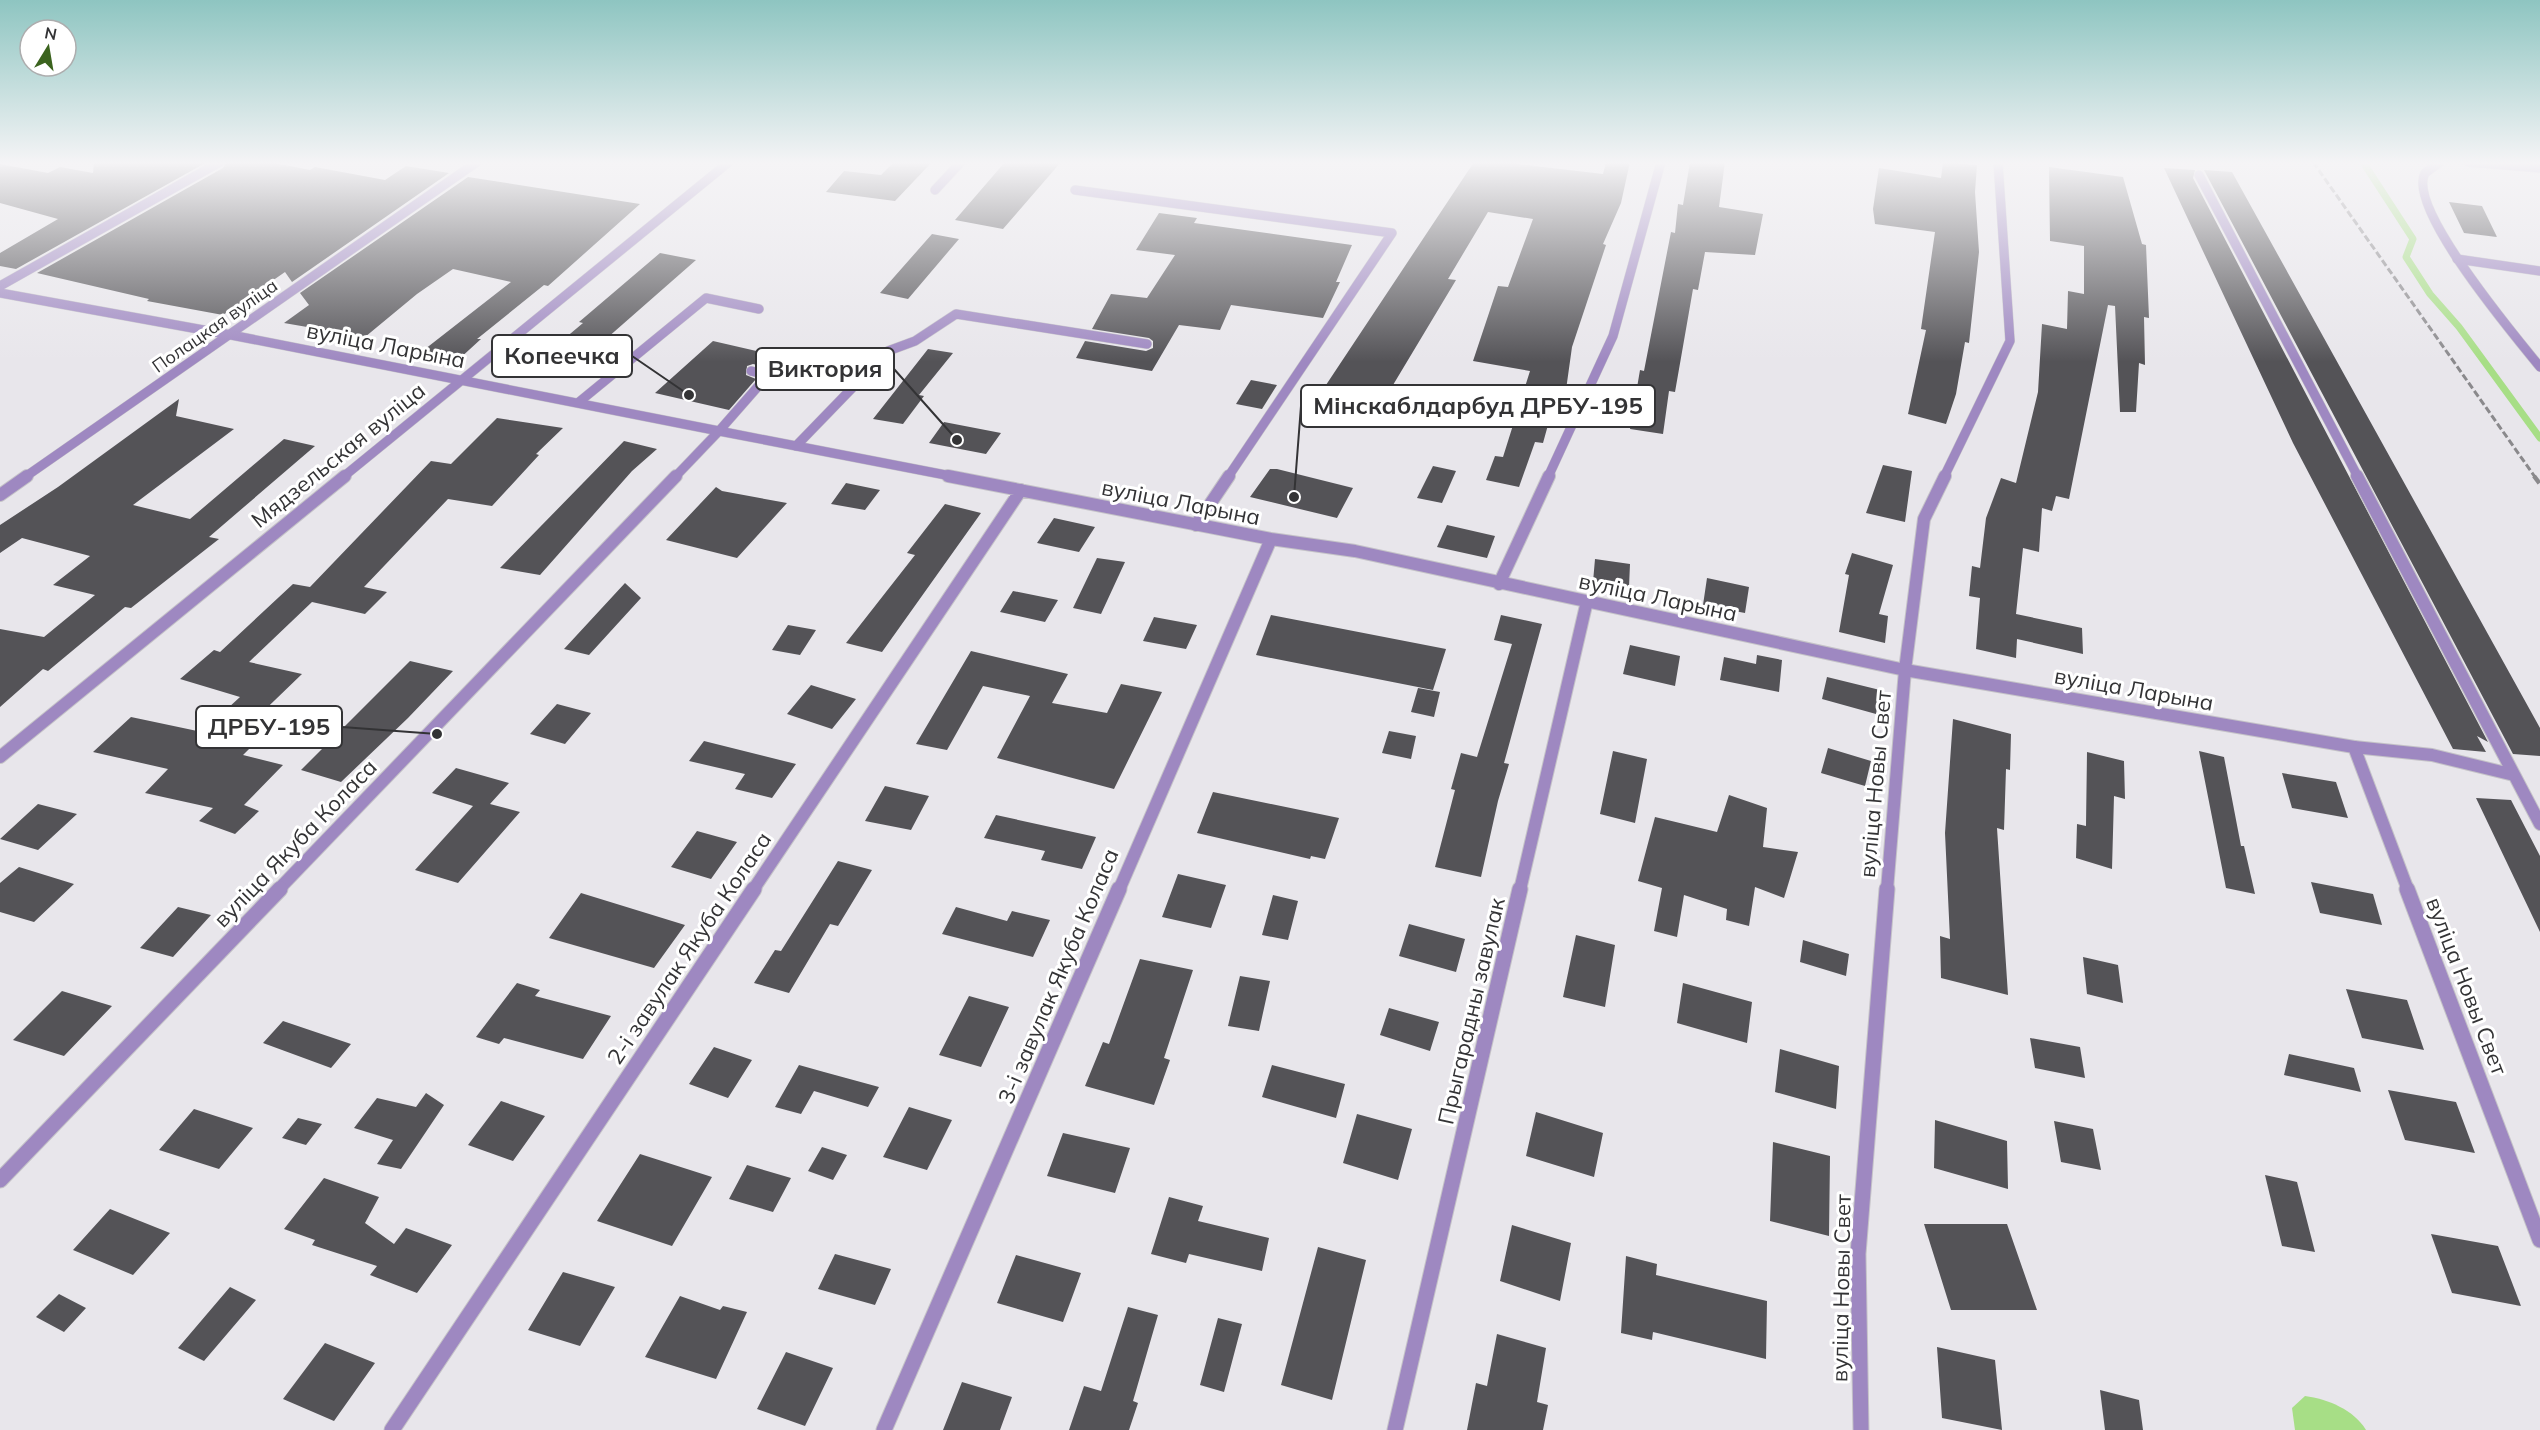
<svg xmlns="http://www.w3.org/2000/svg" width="2540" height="1430" font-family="Mulish,sans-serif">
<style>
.water{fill:#a7de86}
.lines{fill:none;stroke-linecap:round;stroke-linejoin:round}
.stream{stroke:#a7de86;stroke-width:7}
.building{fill:#545357}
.service-far1-casing{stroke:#c4c2c7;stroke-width:10}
.service-casing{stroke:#c4c2c7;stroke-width:14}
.minor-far2-casing{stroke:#c4c2c7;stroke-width:10}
.minor-far1-casing{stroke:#c4c2c7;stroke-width:14}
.minor-casing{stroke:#c4c2c7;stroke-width:17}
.tertiary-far2-casing{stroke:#c4c2c7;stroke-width:10}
.tertiary-far1-casing{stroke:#c4c2c7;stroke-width:14}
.tertiary-casing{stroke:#c4c2c7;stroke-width:17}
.service-far1{stroke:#9e88c1;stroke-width:9}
.service{stroke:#9e88c1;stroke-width:12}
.minor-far2{stroke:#9e88c1;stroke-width:9}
.minor-far1{stroke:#9e88c1;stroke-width:12}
.minor{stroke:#9e88c1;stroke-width:15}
.tertiary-far2{stroke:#9e88c1;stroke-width:9}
.tertiary-far1{stroke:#9e88c1;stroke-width:12}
.tertiary{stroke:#9e88c1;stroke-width:15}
.rail-far1{stroke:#8a898c;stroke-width:3;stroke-dasharray:7 3;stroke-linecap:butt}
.rail{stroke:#8a898c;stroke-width:4.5;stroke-dasharray:9 4.5;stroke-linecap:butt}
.labels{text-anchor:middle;stroke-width:6;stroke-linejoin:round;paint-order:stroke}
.far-street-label{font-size:18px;fill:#333335;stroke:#fff}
.street-label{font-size:22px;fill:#333335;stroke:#fff}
.leader{fill:none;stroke:#333335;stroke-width:2}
.callout-dot{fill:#333335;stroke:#fff;stroke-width:2}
.callout{fill:#fff;stroke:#333335;stroke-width:2}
.callout-label{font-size:24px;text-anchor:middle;font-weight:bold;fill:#333335}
</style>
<rect width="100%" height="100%" fill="#e8e6eb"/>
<path class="water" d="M 2305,1396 C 2328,1399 2354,1410 2366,1430 L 2295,1430 L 2292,1408 Z"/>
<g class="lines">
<path class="stream" d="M 2363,162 L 2413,239 L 2406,257 L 2430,294 L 2459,327 L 2540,438"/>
</g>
<path class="building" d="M 94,162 L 207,162 L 16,269 L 0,266 L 0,253 L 58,219 L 0,203 L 0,164 L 48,173 L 60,167 L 93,173 Z
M 227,162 L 270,162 L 310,170 L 315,167 L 385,180 L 406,166 L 449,173 L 292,282 L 285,272 L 223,315 L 147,301 L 149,299 L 37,273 L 223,168 Z
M 894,162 L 932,162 L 895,201 L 826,192 L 844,171 L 881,175 Z
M 1005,162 L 1061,162 L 1003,229 L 955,220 Z
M 1474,162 L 1518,162 L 1517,164 L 1603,174 L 1606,162 L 1630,162 L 1621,203 L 1603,244 L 1606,245 L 1572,347 L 1565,397 L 1556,396 L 1543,443 L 1535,442 L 1519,487 L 1486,480 L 1495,456 L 1503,457 L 1530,371 L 1473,361 L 1498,286 L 1508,287 L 1533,219 L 1488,212 L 1448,279 L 1456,280 L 1384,400 L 1326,385 Z
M 1690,162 L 1725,162 L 1719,207 L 1763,214 L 1755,255 L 1705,252 L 1698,290 L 1693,289 L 1675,392 L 1669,391 L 1663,434 L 1630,429 L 1640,370 L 1644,371 L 1671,232 L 1675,233 L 1678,204 L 1683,205 Z
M 1943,162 L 1977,165 L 1975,192 L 1979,252 L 1969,343 L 1965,342 L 1956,394 L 1946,424 L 1908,414 L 1926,330 L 1921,329 L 1935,232 L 1875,224 L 1873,209 L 1879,168 L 1941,178 Z
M 2049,167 L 2123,177 L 2142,244 L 2146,245 L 2149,318 L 2144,317 L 2145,365 L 2139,363 L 2136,412 L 2120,412 L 2115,306 L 2108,305 L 2069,499 L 2056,496 L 2052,511 L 2042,508 L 2039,552 L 2023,548 L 2016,614 L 2082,628 L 2083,654 L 2017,639 L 2016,658 L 1976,649 L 1980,598 L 1969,596 L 1972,566 L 1980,568 L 1986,518 L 2001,478 L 2016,483 L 2038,392 L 2042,324 L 2067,329 L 2068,291 L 2084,294 L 2084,246 L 2050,241 Z
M 2164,168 L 2195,170 L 2193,178 L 2488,742 L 2477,736 L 2486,752 L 2453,749 L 2293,443 Z
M 2204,170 L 2232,172 L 2540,728 L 2540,756 L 2513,754 Z
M 468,177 L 640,204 L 548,286 L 544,285 L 477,339 L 481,339 L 458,360 L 420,353 L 511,282 L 453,269 L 417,294 L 365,337 L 284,323 L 309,305 L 300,293 Z
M 2449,202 L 2482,206 L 2497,237 L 2464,233 Z
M 1159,213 L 1197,218 L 1194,223 L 1352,245 L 1336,282 L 1340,282 L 1323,318 L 1231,305 L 1220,330 L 1179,325 L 1152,371 L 1076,358 L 1085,341 L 1146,351 L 1153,348 L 1153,341 L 1149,338 L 1092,329 L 1111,294 L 1147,298 L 1175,255 L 1136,250 Z
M 932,234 L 959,239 L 908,299 L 880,293 Z
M 660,253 L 696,260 L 574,367 L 539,360 L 583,323 L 579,322 Z
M 713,341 L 787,358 L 775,376 L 770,368 L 753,364 L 747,366 L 746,375 L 756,379 L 729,410 L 655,393 Z
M 928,349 L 953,353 L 919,395 L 924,396 L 903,424 L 873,419 Z
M 1251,380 L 1277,385 L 1262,409 L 1236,404 Z
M 179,399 L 176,416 L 234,429 L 133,505 L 190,519 L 284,439 L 315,446 L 209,537 L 219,539 L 131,608 L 125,607 L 48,671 L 43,669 L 0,707 L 0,629 L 44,637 L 95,595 L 53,585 L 90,556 L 22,538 L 0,553 L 0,525 L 58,487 Z
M 497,418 L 563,428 L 536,454 L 539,455 L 492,506 L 448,499 L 364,587 L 387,592 L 365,614 L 312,602 L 249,662 L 302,674 L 248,726 L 267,731 L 243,755 L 283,765 L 244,805 L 259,811 L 235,834 L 199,821 L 213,808 L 145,793 L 168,769 L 93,752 L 131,717 L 202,732 L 240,697 L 180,679 L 214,650 L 220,652 L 293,584 L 310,587 L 431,461 L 451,464 Z
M 944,422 L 1001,433 L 986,454 L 929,443 Z
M 624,441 L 657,449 L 632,471 L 540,575 L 500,568 Z
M 1883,465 L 1912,471 L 1905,522 L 1866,513 Z
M 1433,466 L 1456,471 L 1442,503 L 1417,498 Z
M 1270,469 L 1277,469 L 1353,488 L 1337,518 L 1250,497 Z
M 846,483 L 880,490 L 865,510 L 831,504 Z
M 716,487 L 722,491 L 787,503 L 737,558 L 666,540 Z
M 945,504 L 981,513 L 882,652 L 846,643 L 915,555 L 907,553 Z
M 1054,518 L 1095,527 L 1079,552 L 1037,543 Z
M 1447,525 L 1495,536 L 1487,558 L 1437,547 Z
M 1852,553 L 1893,565 L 1879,614 L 1888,616 L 1885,643 L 1839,632 L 1849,575 L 1845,574 Z
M 1097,558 L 1125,562 L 1101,614 L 1073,608 Z
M 1595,559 L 1630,564 L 1629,587 L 1593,582 Z
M 1707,578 L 1749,587 L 1745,613 L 1703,605 Z
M 625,583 L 641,598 L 589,655 L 564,649 Z
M 1013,591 L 1058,600 L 1045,622 L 1000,612 Z
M 1271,615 L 1446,649 L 1433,690 L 1256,655 Z
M 1501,615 L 1542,624 L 1504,763 L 1509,764 L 1498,801 L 1481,877 L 1435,867 L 1455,790 L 1451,789 L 1461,753 L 1477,757 L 1512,644 L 1494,640 Z
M 1154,617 L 1197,625 L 1186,649 L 1143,641 Z
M 788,625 L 816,630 L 800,655 L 772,650 Z
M 1630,645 L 1680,656 L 1675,686 L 1623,674 Z
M 971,651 L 1068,674 L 1052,703 L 1107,713 L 1121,684 L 1162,692 L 1114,789 L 997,758 L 1030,696 L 983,686 L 947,750 L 916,744 Z
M 1757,655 L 1782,660 L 1779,692 L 1720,680 L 1724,657 L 1756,664 Z
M 410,661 L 453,671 L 408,718 L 341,782 L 301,770 Z
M 1827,677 L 1880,690 L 1876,714 L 1822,699 Z
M 811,685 L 856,699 L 832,729 L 787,714 Z
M 1418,688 L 1440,692 L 1434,717 L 1411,712 Z
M 557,704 L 591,713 L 565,744 L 530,734 Z
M 1953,719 L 2011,734 L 2010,770 L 2006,769 L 2004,830 L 1997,828 L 2008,995 L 1941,978 L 1940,936 L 1950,939 L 1945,833 Z
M 1389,731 L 1416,736 L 1411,759 L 1382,753 Z
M 704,741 L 796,764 L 772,798 L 735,789 L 745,774 L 689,761 Z
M 1828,748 L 1871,761 L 1865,786 L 1821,773 Z
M 1613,751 L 1647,759 L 1635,823 L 1600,814 Z
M 2199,751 L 2224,757 L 2241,846 L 2244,846 L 2255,894 L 2226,888 Z
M 2087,752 L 2124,761 L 2125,799 L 2114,796 L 2112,869 L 2076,858 L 2077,824 L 2086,826 Z
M 456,768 L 509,783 L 490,804 L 520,812 L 458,883 L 415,870 L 473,806 L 432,793 Z
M 2282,773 L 2336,782 L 2348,818 L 2292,808 Z
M 885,786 L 929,796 L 911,830 L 865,821 Z
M 1213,792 L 1339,818 L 1325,859 L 1311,856 L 1310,859 L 1197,833 Z
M 1729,795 L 1767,808 L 1763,847 L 1798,852 L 1784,898 L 1755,887 L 1749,926 L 1726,920 L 1727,909 L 1684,895 L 1677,937 L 1654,931 L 1662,888 L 1638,881 L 1655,817 L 1717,832 Z
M 2476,798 L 2511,800 L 2540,856 L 2540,932 Z
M 38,804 L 77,814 L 38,850 L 0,839 Z
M 996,815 L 1096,837 L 1082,869 L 1041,860 L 1045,851 L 984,838 Z
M 697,831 L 737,842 L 711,879 L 671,867 Z
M 838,861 L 872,870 L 838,926 L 830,924 L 789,993 L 754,983 L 775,950 L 781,951 Z
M 19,867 L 74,884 L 34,922 L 0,912 L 0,883 Z
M 1178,874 L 1226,885 L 1211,928 L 1162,917 Z
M 2311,882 L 2373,894 L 2382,925 L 2320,913 Z
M 581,893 L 685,925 L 654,968 L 549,938 Z
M 1273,895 L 1298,901 L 1288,940 L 1262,935 Z
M 178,907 L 211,915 L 173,957 L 140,948 Z
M 956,907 L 1007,921 L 1012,911 L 1050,920 L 1033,957 L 942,934 Z
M 1409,924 L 1465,939 L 1456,972 L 1399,956 Z
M 1576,935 L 1615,945 L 1605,1007 L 1563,997 Z
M 1803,940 L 1849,954 L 1846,976 L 1800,962 Z
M 2083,957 L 2118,965 L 2123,1003 L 2087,994 Z
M 1140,959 L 1193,970 L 1164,1058 L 1170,1060 L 1154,1105 L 1085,1086 L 1103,1042 L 1109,1044 Z
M 1240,976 L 1270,981 L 1259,1031 L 1228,1026 Z
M 517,983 L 540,990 L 535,996 L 611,1016 L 583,1059 L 504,1038 L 499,1044 L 476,1037 Z
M 1683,983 L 1752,1002 L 1747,1043 L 1677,1023 Z
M 2346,989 L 2407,1000 L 2424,1050 L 2362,1038 Z
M 62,991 L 112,1006 L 64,1056 L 13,1040 Z
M 969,996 L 1009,1007 L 981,1067 L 939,1055 Z
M 1389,1008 L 1439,1022 L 1430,1051 L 1380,1035 Z
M 283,1021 L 351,1044 L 331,1068 L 263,1043 Z
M 2030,1038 L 2080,1047 L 2085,1078 L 2035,1068 Z
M 714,1047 L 752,1060 L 728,1098 L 689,1084 Z
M 1780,1049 L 1839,1066 L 1836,1109 L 1775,1092 Z
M 2289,1054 L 2354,1068 L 2361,1092 L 2284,1075 Z
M 799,1065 L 824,1072 L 879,1087 L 868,1107 L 814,1091 L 801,1114 L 775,1107 Z
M 1272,1065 L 1345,1084 L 1336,1118 L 1262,1097 Z
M 2388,1090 L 2456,1102 L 2475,1153 L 2405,1140 Z
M 426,1093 L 444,1105 L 401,1169 L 377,1164 L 393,1140 L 354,1128 L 377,1098 L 416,1107 Z
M 501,1101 L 545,1116 L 513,1161 L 468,1145 Z
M 909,1107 L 952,1120 L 927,1170 L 883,1157 Z
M 194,1109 L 253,1128 L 219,1169 L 159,1150 Z
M 1536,1112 L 1603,1133 L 1594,1177 L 1526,1156 Z
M 1357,1114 L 1412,1129 L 1398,1180 L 1343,1163 Z
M 298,1118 L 322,1124 L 306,1145 L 282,1138 Z
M 1935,1120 L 2007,1141 L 2008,1189 L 1934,1168 Z
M 2054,1121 L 2093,1129 L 2101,1170 L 2061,1162 Z
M 1063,1133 L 1130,1148 L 1115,1193 L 1047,1176 Z
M 1773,1142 L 1830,1156 L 1829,1236 L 1770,1221 Z
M 822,1147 L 847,1155 L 833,1180 L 808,1171 Z
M 640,1154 L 712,1177 L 672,1246 L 597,1221 Z
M 747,1165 L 791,1178 L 773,1212 L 729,1199 Z
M 2265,1175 L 2297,1182 L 2315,1252 L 2282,1246 Z
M 324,1178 L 379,1197 L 365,1223 L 394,1244 L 406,1228 L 452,1245 L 417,1293 L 370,1275 L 377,1266 L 312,1245 L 315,1240 L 284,1229 Z
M 1169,1197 L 1203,1206 L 1198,1221 L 1269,1238 L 1262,1271 L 1189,1254 L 1186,1263 L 1151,1254 Z
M 110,1209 L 170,1233 L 133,1275 L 73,1250 Z
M 1924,1224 L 2007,1224 L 2037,1310 L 1951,1310 Z
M 1512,1225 L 1571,1243 L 1560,1301 L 1500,1281 Z
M 2431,1234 L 2498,1246 L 2521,1306 L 2452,1293 Z
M 1318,1247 L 1366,1260 L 1332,1400 L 1281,1385 Z
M 835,1254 L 891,1269 L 875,1305 L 818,1289 Z
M 1016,1255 L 1081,1273 L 1063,1322 L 997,1303 Z
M 1626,1256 L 1657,1264 L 1656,1275 L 1767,1301 L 1766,1359 L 1653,1332 L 1652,1340 L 1621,1333 Z
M 563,1272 L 615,1287 L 580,1346 L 528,1330 Z
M 230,1287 L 256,1300 L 204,1361 L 178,1348 Z
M 59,1294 L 86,1308 L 64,1332 L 36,1317 Z
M 680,1296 L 720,1310 L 723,1306 L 747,1312 L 716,1379 L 645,1357 Z
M 1128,1307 L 1158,1315 L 1133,1401 L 1138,1403 L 1129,1430 L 1069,1430 L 1084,1386 L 1101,1391 Z
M 1218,1318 L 1242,1324 L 1224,1392 L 1200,1385 Z
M 1497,1334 L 1546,1348 L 1537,1402 L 1548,1405 L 1543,1430 L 1467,1430 L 1476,1383 L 1487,1386 Z
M 325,1343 L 375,1363 L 334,1421 L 283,1399 Z
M 1937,1347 L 1995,1360 L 2002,1430 L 1942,1418 Z
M 786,1352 L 833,1368 L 805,1426 L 757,1409 Z
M 962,1382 L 1012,1397 L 1000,1430 L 943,1430 Z
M 2100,1390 L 2139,1400 L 2143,1430 L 2105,1430 Z"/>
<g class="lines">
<g class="service-far1-casing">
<path id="service-far1" d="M 2468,162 L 2540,168
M 2199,175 L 2358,477
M 1075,190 L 1392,233 L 1228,477
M 2457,259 L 2540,271
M 579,402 L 706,298 L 759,309
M 719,431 L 768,375 L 751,371
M 796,446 L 888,351 L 915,341 L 956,314 L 1147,344"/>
</g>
<g class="service-casing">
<path id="service" d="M 2357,476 L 2540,824
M 1196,525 L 1229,476
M 2354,747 L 2432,755 L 2514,775"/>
</g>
<g class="minor-far2-casing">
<path id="minor-far2" d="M 2440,162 L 2425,173 C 2406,208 2516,337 2540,367
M 935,190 L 961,162
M 0,286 L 220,162
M 719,431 L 956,477
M 25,477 L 477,162
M 343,477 L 729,162
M 1548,477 L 1613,336 L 1661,162
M 1944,477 L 2010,341 L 1998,162"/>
</g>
<g class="minor-far1-casing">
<path id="minor-far1" d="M 948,476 L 1271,539 L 1355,551 L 1905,670 L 2354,747 L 2408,890
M 0,495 L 27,476
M 1499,584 L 1549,476
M 0,757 L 345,476
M 753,890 L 1021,490
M 1119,890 L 1271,539
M 1520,890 L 1587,601
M 1887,890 L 1905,670 L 1924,519 L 1945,476"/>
</g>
<g class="minor-casing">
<path id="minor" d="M 2407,889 L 2540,1240
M 392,1430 L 754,889
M 884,1430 L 1119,889
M 1395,1430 L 1520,889
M 1861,1430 L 1858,1254 L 1887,889"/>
</g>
<g class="tertiary-far2-casing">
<path id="tertiary-far2" d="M 0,293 L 231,335 L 719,431
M 675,477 L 719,431"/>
</g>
<g class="tertiary-far1-casing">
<path id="tertiary-far1" d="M 278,890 L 676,476"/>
</g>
<g class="tertiary-casing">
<path id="tertiary" d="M 0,1180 L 280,889"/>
</g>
<use href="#service-far1" class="service-far1"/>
<use href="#service" class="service"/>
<use href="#minor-far2" class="minor-far2"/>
<use href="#minor-far1" class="minor-far1"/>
<use href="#minor" class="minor"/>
<use href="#tertiary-far2" class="tertiary-far2"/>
<use href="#tertiary-far1" class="tertiary-far1"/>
<use href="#tertiary" class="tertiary"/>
<path class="rail-far1" d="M 2313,162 L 2535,477"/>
<path class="rail" d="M 2534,476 L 2540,484"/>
</g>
<linearGradient id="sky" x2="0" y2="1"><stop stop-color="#8ec5c1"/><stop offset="0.45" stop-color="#f5f4f6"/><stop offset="1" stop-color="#f5f4f6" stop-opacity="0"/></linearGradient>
<rect width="2540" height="362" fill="url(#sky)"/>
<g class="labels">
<g class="far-street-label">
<text transform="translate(215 326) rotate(-35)" y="6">Полацкая вуліца</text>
</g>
<g class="street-label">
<text transform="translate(386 345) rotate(11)" y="8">вуліца Ларына</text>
<text transform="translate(338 455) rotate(-39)" y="8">Мядзельская вуліца</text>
<text transform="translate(1181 502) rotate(11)" y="8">вуліца Ларына</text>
<text transform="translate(1658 597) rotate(12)" y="8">вуліца Ларына</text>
<text transform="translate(2134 689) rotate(10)" y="8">вуліца Ларына</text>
<text transform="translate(1875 784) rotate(-85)" y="8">вуліца Новы Свет</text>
<text transform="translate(295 843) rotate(-46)" y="8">вуліца Якуба Коласа</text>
<text transform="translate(689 948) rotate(-56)" y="8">2-і завулак Якуба Коласа</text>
<text transform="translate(1058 976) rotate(-67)" y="8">3-і завулак Якуба Коласа</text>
<text transform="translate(2467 986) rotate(69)" y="8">вуліца Новы Свет</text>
<text transform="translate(1471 1011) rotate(-77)" y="8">Прыгарадны завулак</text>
<text transform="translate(1841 1288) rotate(-89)" y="8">вуліца Новы Свет</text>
</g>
</g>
<path class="leader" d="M689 395L632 356M957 440L894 369M1294 497L1301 406M437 734L342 727"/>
<g class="callout-dot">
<circle cx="689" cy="395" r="6"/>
<circle cx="957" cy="440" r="6"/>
<circle cx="1294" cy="497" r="6"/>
<circle cx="437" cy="734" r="6"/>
</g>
<g class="callout">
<rect x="492" y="335" width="140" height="42" rx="6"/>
<rect x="756" y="348" width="138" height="42" rx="6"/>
<rect x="1301" y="385" width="354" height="42" rx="6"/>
<rect x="196" y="706" width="146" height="42" rx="6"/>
</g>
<g class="callout-label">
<text x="562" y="364">Копеечка</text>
<text x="825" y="377">Виктория</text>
<text x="1478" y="414">Мінскаблдарбуд ДРБУ-195</text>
<text x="269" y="735">ДРБУ-195</text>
</g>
<g transform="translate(48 48) rotate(11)"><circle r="28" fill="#ffffff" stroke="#adadae" stroke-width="1.5"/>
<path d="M0-4.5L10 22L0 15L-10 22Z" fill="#3b631e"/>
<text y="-9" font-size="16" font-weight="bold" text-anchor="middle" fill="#333335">N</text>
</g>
</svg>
